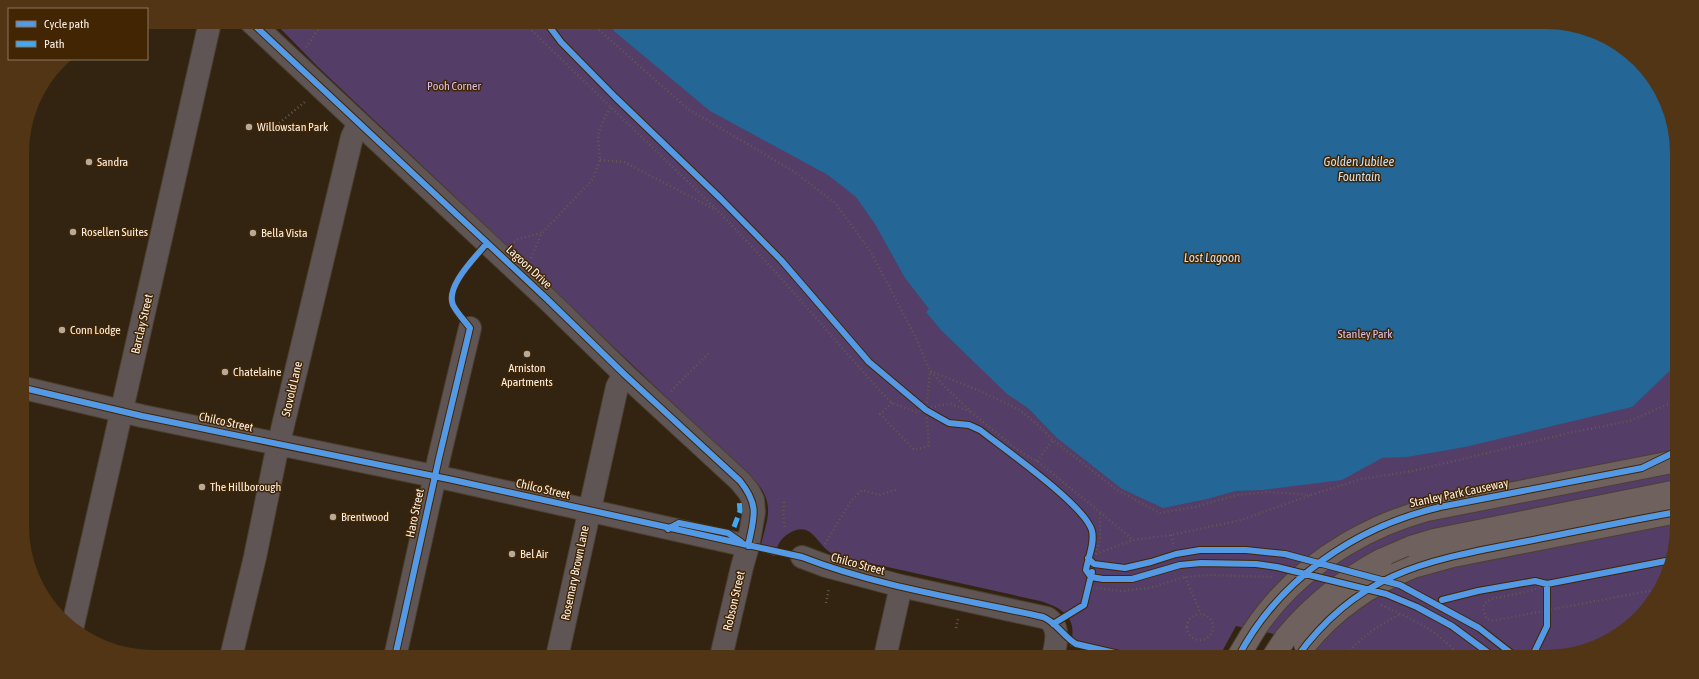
<svg xmlns="http://www.w3.org/2000/svg" width="1699" height="679" font-family="'Asap Condensed',sans-serif">
<style>
.green{fill:#543d66}
.water{fill:#246696}
.lines{fill:none;stroke-linecap:round;stroke-linejoin:round}
.minor-casing{stroke:#4d4032;stroke-width:24}
.highway-casing{stroke:#4d4032;stroke-width:24}
.path{stroke:#635953;stroke-width:2.5;stroke-dasharray:1 3;stroke-linecap:butt}
.minor{stroke:#5f5554;stroke-width:22}
.highway{stroke:#6f615e;stroke-width:22}
.highway-bridge-casing{stroke:#4d4032;stroke-width:24;stroke-linecap:butt}
.highway-bridge{stroke:#6f615e;stroke-width:22}
.quiet{stroke:#3fa9f5;stroke-width:5;stroke-dasharray:10 5;stroke-linecap:butt}
.cycleway-casing{stroke:#422502;stroke-width:8}
.cycleway{stroke:#5399e6;stroke-width:6}
.poi-dot{fill:#b6aa9d;stroke:#422502;stroke-width:1.5}
.labels{text-anchor:middle;stroke-width:3;stroke-linejoin:round;paint-order:stroke}
.park-label{font-size:12px;fill:#d7c2f1;stroke:#422502}
.poi-label{font-size:12px;fill:#fcf2e9;stroke:#422502;text-anchor:start}
.street-label{font-size:12px;fill:#fcf2e9;stroke:#422502}
.water-label{font-size:13px;font-style:italic;fill:#cadff2;stroke:#422502}
</style>
<rect width="100%" height="100%" fill="#332411"/>
<path class="green" d="M 274,22 L 1546,22 L 1588,29 L 1645,67 L 1667,103 L 1676,136 L 1677,526 L 1670,568 L 1650,605 L 1625,630 L 1588,650 L 1554,657 L 1311,657 L 1321,644 L 1236,626 L 1219,657 L 1122,657 L 1070,646 C 1079,618 1063,608 1040,601 L 838,556 C 834,554 830,553 827,550 C 814,538 809,521 788,534 C 780,539 776,547 775,556 L 760,551 C 764,525 777,508 758,484 L 317,66 Z"/>
<path class="water" d="M 607,22 L 1546,22 L 1588,29 L 1645,67 L 1667,103 L 1676,136 L 1677,364 L 1632,407 L 1465,447 L 1407,457 L 1382,458 L 1342,480 L 1263,490 L 1236,491 L 1207,499 L 1163,508 L 1122,489 L 1057,438 L 1028,408 L 1007,394 L 941,330 L 926,312 L 929,309 L 905,278 L 875,224 L 856,197 L 828,175 L 710,111 L 615,32 Z"/>
<g class="lines">
<g class="minor-casing">
<path id="minor" d="M 251,22 L 547,299 L 624,374 L 740,481 L 749,492 L 753,500 L 754,512 L 748,546 L 742,567 L 721,657
M 24,388 L 142,416 L 453,480 L 748,546
M 802,557 L 826,566 L 901,586 L 1047,618 C 1061,627 1056,644 1053,657
M 73,625 L 210,22
M 231,657 L 255,557 L 275,459 L 352,137 L 359,123
M 395,657 L 439,458 L 470,328
M 557,657 L 617,387 L 624,374
M 885,657 L 901,586"/>
</g>
<g class="highway-casing">
<path id="highway" d="M 1345,545 C 1370,530 1398,518 1427,510 L 1677,461
M 1381,560 L 1411,547 L 1434,540 L 1677,491
M 1413,567 L 1453,556 L 1677,512
M 1238,657 L 1253,632
M 1273,657 L 1286,637"/>
</g>
<path class="path" d="M 523,22 L 718,211 L 773,269 L 880,391 L 892,403 L 916,412 L 941,405 L 951,404 L 971,412
M 590,22 L 688,109 L 793,171 L 835,203 L 871,252 L 915,336 L 930,371 L 978,390 L 1020,410 L 1038,425 L 1053,440 L 1117,490 L 1160,513 L 1195,507 L 1237,495 L 1268,492 L 1311,495
M 552,32 L 561,22
M 306,47 L 320,27 L 321,22
M 272,124 L 277,125 L 306,101
M 600,160 L 624,162 L 716,210
M 514,242 L 518,239 L 541,233
M 531,258 L 542,233 L 593,179 L 600,160 L 598,135 L 604,119 L 611,107
M 931,372 C 952,395 975,416 999,435 C 1011,445 1023,455 1037,461 L 1100,512 L 1133,540
M 671,391 L 710,352
M 892,403 L 880,414 L 914,450 L 928,446 L 929,443 L 926,410 L 930,372
M 1037,461 L 1053,440
M 784,502 L 783,513 L 785,529
M 1171,535 L 1174,547
M 825,544 L 851,501 L 862,490 L 879,495 L 898,489
M 1096,554 L 1133,540 L 1171,535 L 1241,520 L 1311,495 L 1361,479 L 1413,471 L 1569,433 L 1630,421 L 1677,400
M 1096,554 L 1100,540 L 1100,512
M 1185,577 L 1199,609 L 1199,614
M 1547,584 L 1530,591 L 1491,599 L 1484,604 L 1483,608 L 1486,618 L 1491,621 L 1659,589
M 826,603 L 829,588
M 1381,605 C 1411,618 1439,631 1460,657
M 1069,613 L 1084,605 L 1088,587 L 1121,591 L 1149,588 L 1185,577 L 1209,575 L 1272,577
M1187 627a13 13 0 1 1 26 0a13 13 0 1 1-26 0Z
M 956,628 L 958,619
M 1345,657 C 1360,637 1379,625 1401,614"/>
<use href="#minor" class="minor"/>
<use href="#highway" class="highway"/>
<g class="highway-bridge-casing">
<path id="highway-bridge" d="M 1253,632 C 1276,597 1308,567 1345,545
M 1286,637 C 1313,605 1344,580 1381,560
M 1305,645 C 1334,609 1370,584 1413,567"/>
</g>
<use href="#highway-bridge" class="highway-bridge"/>
<path class="quiet" d="M 734,527 L 740,511 L 739,499
M 1609,639 L 1627,628"/>
<g class="cycleway-casing">
<path id="cycleway" d="M 251,22 L 547,299 L 624,374 L 740,481 C 760,506 754,517 748,546
M 546,22 L 561,42 L 615,97 L 721,199 L 781,260 L 869,362 L 926,410 L 940,418 L 949,423 L 969,425 L 980,430 C 1003,448 1086,506 1092,531 C 1095,544 1088,557 1086,570 L 1091,577 L 1103,579 L 1132,579 L 1180,565 L 1201,563 L 1256,564 L 1277,567 L 1386,594 L 1417,607 L 1452,626 L 1494,657
M 24,388 L 142,416 L 453,480 L 802,557 C 879,587 963,599 1043,617 C 1056,622 1064,637 1076,644 L 1132,657
M 668,529 L 679,523 L 728,533 L 741,542
M 1088,558 L 1094,564 L 1125,568 L 1151,562 L 1176,554 L 1200,550 L 1246,550 L 1285,554 L 1400,585 L 1479,628 L 1516,657
M 1442,600 L 1478,591 L 1535,581 L 1547,584 L 1671,560
M 1053,624 L 1084,605 L 1092,572
M 395,657 L 439,458 L 470,328 C 464,320 457,313 453,305 C 445,286 476,257 487,243
M 1238,657 C 1279,579 1355,527 1440,507 L 1642,468 L 1677,451
M 1297,657 C 1359,570 1431,560 1528,541 C 1578,531 1627,521 1677,512
M 1532,657 L 1547,626 L 1547,584"/>
</g>
<use href="#cycleway" class="cycleway"/>
</g>
<g class="poi-dot">
<circle cx="249" cy="127" r="4"/>
<circle cx="89" cy="162" r="4"/>
<circle cx="73" cy="232" r="4"/>
<circle cx="253" cy="233" r="4"/>
<circle cx="62" cy="330" r="4"/>
<circle cx="527" cy="354" r="4"/>
<circle cx="225" cy="372" r="4"/>
<circle cx="202" cy="487" r="4"/>
<circle cx="333" cy="517" r="4"/>
<circle cx="512" cy="554" r="4"/>
</g>
<g class="labels">
<g class="park-label">
<text x="454" y="90">Pooh Corner</text>
<text x="1365" y="338">Stanley Park</text>
</g>
<g class="poi-label">
<text x="257" y="131">Willowstan Park</text>
<text x="97" y="166">Sandra</text>
<text x="81" y="236">Rosellen Suites</text>
<text x="261" y="237">Bella Vista</text>
<text x="70" y="334">Conn Lodge</text>
<text x="527" y="372" text-anchor="middle">Arniston<tspan x="527" dy="14">Apartments</tspan></text>
<text x="233" y="376">Chatelaine</text>
<text x="210" y="491">The Hillborough</text>
<text x="341" y="521">Brentwood</text>
<text x="520" y="558">Bel Air</text>
</g>
<g class="street-label">
<text transform="translate(529 267) rotate(43)" y="4">Lagoon Drive</text>
<text transform="translate(142 324) rotate(-77)" y="4">Barclay Street</text>
<text transform="translate(292 389) rotate(-77)" y="4">Stovold Lane</text>
<text transform="translate(226 422) rotate(12)" y="4">Chilco Street</text>
<text transform="translate(543 489) rotate(13)" y="4">Chilco Street</text>
<text transform="translate(1459 493) rotate(-12)" y="4">Stanley Park Causeway</text>
<text transform="translate(415 513) rotate(-78)" y="4">Haro Street</text>
<text transform="translate(858 564) rotate(15)" y="4">Chilco Street</text>
<text transform="translate(575 573) rotate(-78)" y="4">Rosemary Brown Lane</text>
<text transform="translate(734 601) rotate(-77)" y="4">Robson Street</text>
</g>
<g class="water-label">
<text x="1359" y="166">Golden Jubilee<tspan x="1359" dy="15">Fountain</tspan></text>
<text x="1212" y="262">Lost Lagoon</text>
</g>
</g>
<path d="M0 0H1699V679H0ZM153 29H1546A124 124 0 0 1 1670 153V526A124 124 0 0 1 1546 650H153A124 124 0 0 1 29 526V153A124 124 0 0 1 153 29Z" fill="#513514" fill-rule="evenodd"/>
<rect x="8" y="8" width="140" height="52" fill="#422502" stroke="#8c775e"/>
<rect x="16" y="21" width="20" height="6" fill="#5399e6" stroke="#8c775e"/>
<text x="44" y="28" font-size="12" fill="#fcf2e9">Cycle path</text>
<rect x="16" y="41" width="20" height="6" fill="#3fa9f5" stroke="#8c775e"/>
<text x="44" y="48" font-size="12" fill="#fcf2e9">Path</text>
</svg>
